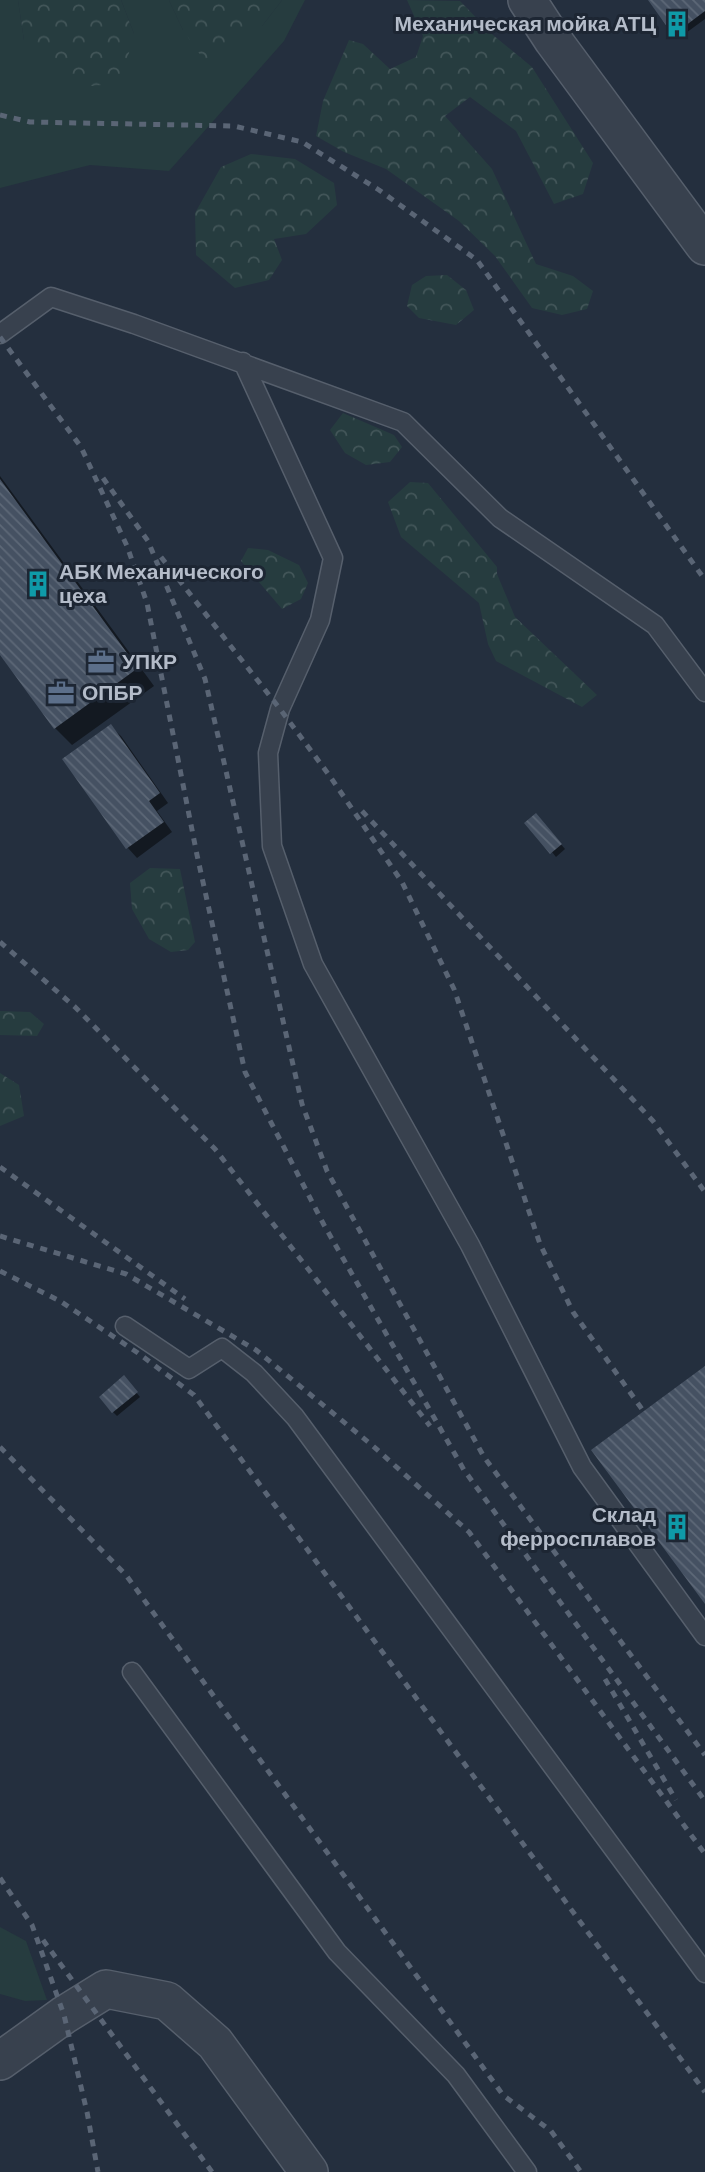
<svg xmlns="http://www.w3.org/2000/svg" width="705" height="2172" font-family="Barlow,sans-serif">
<style>
.grass{fill:#263c3f}
.forest{fill:url(#forest-crowns)}
.shadow{fill:#0007}
.building{fill:url(#building-back-hatch)}
.lines{fill:none;stroke-linecap:round;stroke-linejoin:round}
.service-casing{stroke:#565f6c;stroke-width:21}
.minor-casing{stroke:#565f6c;stroke-width:40}
.service{stroke:#38414e;stroke-width:18}
.minor{stroke:#38414e;stroke-width:37}
.rail{stroke:#5a6575;stroke-width:5;stroke-dasharray:7 7;stroke-linecap:butt}
.labels{text-anchor:middle;stroke-width:6;stroke-linejoin:round;paint-order:stroke}
.poi-label{font-size:21px;font-weight:bold;fill:#b4bcc9;stroke:#1d2633;text-anchor:start}
</style>
<defs>
<pattern id="forest-crowns" width="20" height="18" patternUnits="userSpaceOnUse" patternTransform="scale(1.75)"><rect width="20" height="18" fill="#263c3f"/><path d="M2 6a3 3 0 1 1 6 0M12 15a3 3 0 1 1 6 0" fill="none" stroke="#435659"/></pattern>
<pattern id="building-back-hatch" width="6" height="6" patternUnits="userSpaceOnUse" patternTransform="scale(1.75)"><rect width="6" height="6" fill="#455162"/><path d="M-1 5l2 2M0 0l6 6M5-1l2 2" fill="none" stroke="#5d6877"/></pattern>
</defs>
<rect width="100%" height="100%" fill="#242f3e"/>
<path class="grass" d="M 0,0 L 18,0 L 24,40 L 134,34 L 121,0 L 169,0 L 183,30 L 262,26 L 282,0 L 305,0 L 284,41 L 169,171 L 90,165 L 0,188 Z
M 0,1927 L 26,1941 L 47,2000 L 25,2001 L 0,1994 Z"/>
<path class="forest" d="M 18,0 L 121,0 L 134,34 L 121,83 L 72,88 L 24,40 Z
M 169,0 L 282,0 L 262,26 L 210,69 L 183,30 Z
M 407,0 L 460,1 L 493,35 L 532,67 L 593,163 L 583,194 L 554,204 L 516,131 L 470,97 L 445,116 L 492,169 L 536,264 L 573,276 L 593,291 L 587,309 L 562,315 L 532,308 L 495,256 L 459,221 L 386,169 L 344,152 L 316,136 L 323,101 L 349,40 L 363,44 L 390,69 L 416,57 L 423,36 Z
M 251,154 L 295,159 L 334,183 L 337,205 L 306,234 L 274,239 L 282,260 L 269,280 L 235,288 L 196,255 L 195,213 L 221,167 Z
M 447,275 L 466,290 L 474,310 L 456,325 L 419,318 L 407,306 L 412,285 L 426,276 Z
M 343,413 L 394,435 L 402,447 L 390,462 L 366,465 L 345,453 L 330,430 Z
M 410,482 L 428,483 L 497,567 L 497,574 L 515,617 L 597,695 L 582,707 L 496,661 L 488,644 L 479,603 L 401,537 L 388,502 Z
M 248,548 L 268,550 L 299,565 L 308,583 L 301,599 L 282,609 L 241,561 Z
M 150,868 L 180,869 L 195,942 L 188,950 L 171,952 L 149,939 L 132,909 L 130,883 Z
M 0,1011 L 30,1012 L 44,1024 L 37,1036 L 0,1035 Z
M 0,1073 L 19,1085 L 24,1116 L 0,1126 Z"/>
<path class="shadow" d="M 650,0 L 705,0 L 705,19 L 679,38 Z
M 0,476 L 154,686 L 72,745 L 55,728 L 0,653 Z
M 111,727 L 121,736 L 168,803 L 157,811 L 172,832 L 137,858 L 128,848 L 65,760 Z
M 540,820 L 565,849 L 556,857 L 552,852 Z
M 124,1378 L 140,1397 L 117,1416 L 113,1412 Z"/>
<path class="building" d="M 648,0 L 705,0 L 705,11 L 673,35 Z
M 0,479 L 138,668 L 54,729 L 0,655 Z
M 111,724 L 160,793 L 149,801 L 164,822 L 126,849 L 62,759 Z
M 536,813 L 562,844 L 550,854 L 524,823 Z
M 705,1366 L 705,1604 L 591,1450 Z
M 124,1375 L 138,1392 L 112,1413 L 99,1397 Z"/>
<g class="lines">
<g class="service-casing">
<path id="service" d="M 0,334 L 51,297 L 134,324 L 403,422 L 500,518 L 655,625 L 705,692
M 243,362 L 333,558 L 320,620 L 280,709 L 268,753 L 272,846 L 313,964 L 470,1245 L 582,1467 L 705,1636
M 125,1326 L 189,1369 L 222,1348 L 254,1373 L 295,1417 L 705,1973
M 132,1672 L 337,1952 L 456,2075 L 527,2172"/>
</g>
<g class="minor-casing">
<path id="minor" d="M 527,0 L 553,40 L 705,246
M 0,2061 L 64,2015 L 106,1989 L 167,2001 L 215,2043 L 309,2172"/>
</g>
<use href="#service" class="service"/>
<use href="#minor" class="minor"/>
<path class="rail" d="M 0,115 L 30,122 L 234,126 L 302,142 L 379,190 L 477,260 L 705,580
M 0,337 L 81,447 L 127,546 L 147,603 L 197,855 L 245,1072 L 324,1225 L 464,1470 L 705,1801
M 103,478 L 148,541 L 205,679 L 302,1104 L 327,1171 L 484,1457 L 705,1755
M 161,557 L 280,709 L 329,775 L 402,882 L 454,989 L 540,1244 L 573,1312 L 644,1412
M 362,811 L 653,1121 L 705,1192
M 0,942 L 75,1007 L 215,1149 L 430,1426
M 0,1167 L 185,1299
M 0,1236 L 126,1274 L 256,1350 L 373,1446 L 469,1532 L 705,1854
M 0,1271 L 60,1301 L 138,1353 L 194,1395 L 705,2092
M 0,1447 L 126,1575 L 503,2095 L 551,2131 L 581,2172
M 605,1679 L 676,1800
M 0,1878 L 32,1925 L 64,2015 L 87,2112 L 98,2172
M 43,1940 L 212,2172"/>
</g>
<defs>
<g id="building-bare" transform="scale(2.1)"><path d="M-4-6H4V6H1V3H-1V6H-4ZM-2.5-4.3h1.7v1.8h-1.7ZM.8-4.3h1.7v1.8H.8ZM-2.5-1h1.7V.8h-1.7ZM.8-1h1.7V.8H.8Z" fill="#0f9aa8" stroke="#1d2633" stroke-width="2.5" paint-order="stroke"/></g>
<g id="office-bare" transform="scale(2.1)"><path d="M-6-3h4V-5.5h4V-3h4V5H-6ZM-1-4.5V-3h2v-1.5ZM-6 0V1H6V0Z" fill="#5c6f8a" stroke="#1d2633" stroke-width="2.5" paint-order="stroke"/></g>
</defs>
<g fill-rule="evenodd">
<use href="#building-bare" x="677" y="24"/>
<use href="#building-bare" x="38" y="584"/>
<use href="#office-bare" x="101" y="662"/>
<use href="#office-bare" x="61" y="693"/>
<use href="#building-bare" x="677" y="1527"/>
</g>
<g class="labels">
<g class="poi-label">
<text x="656" y="31" text-anchor="end">Механическая мойка АТЦ</text>
<text x="59" y="579">АБК Механического<tspan x="59" dy="24">цеха</tspan></text>
<text x="122" y="669">УПКР</text>
<text x="82" y="700">ОПБР</text>
<text x="656" y="1522" text-anchor="end">Склад<tspan x="656" dy="24">ферросплавов</tspan></text>
</g>
</g>
</svg>
